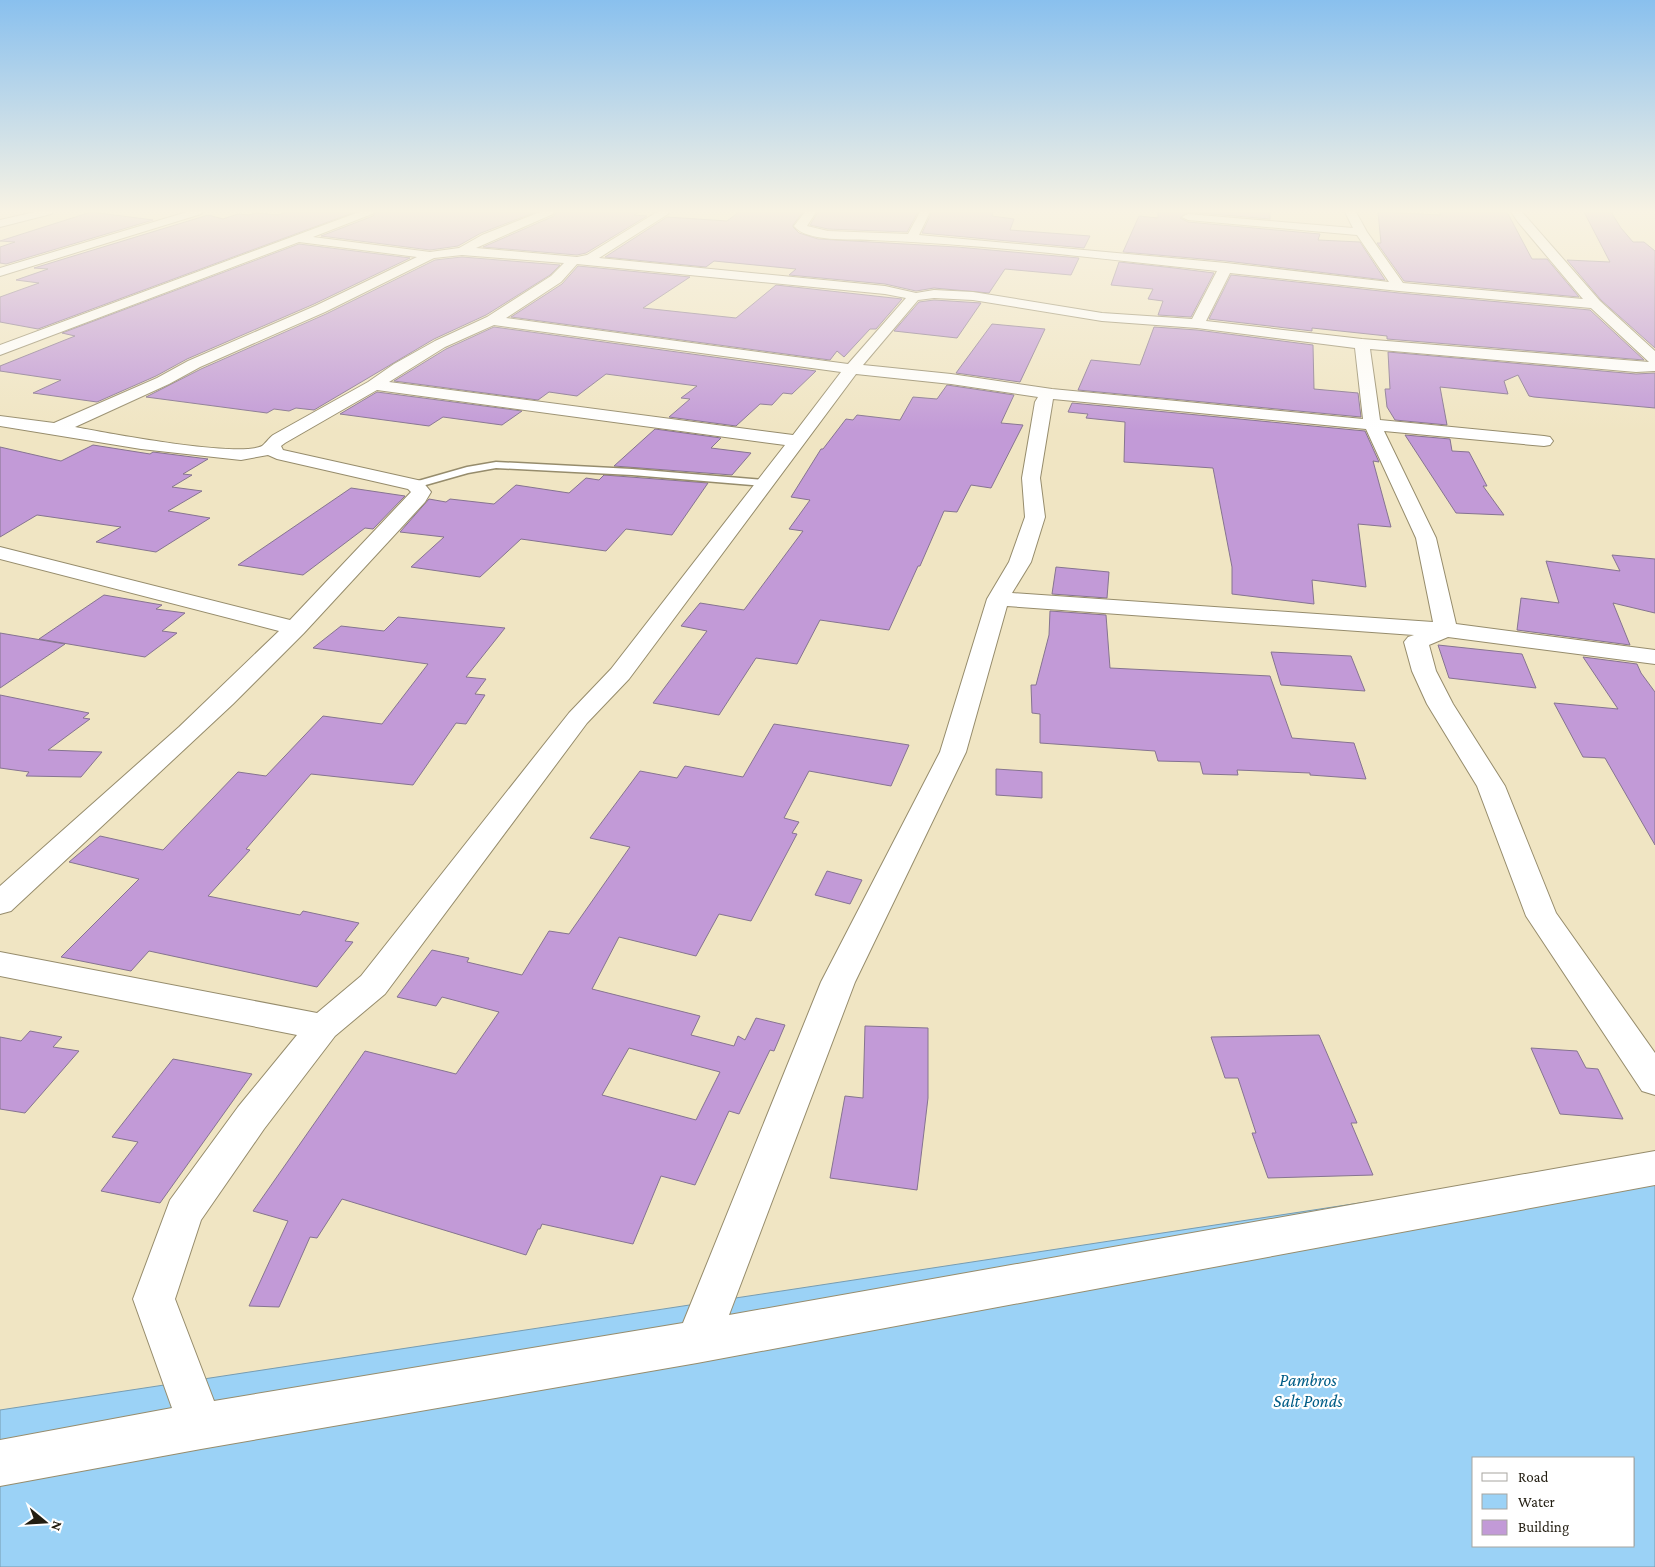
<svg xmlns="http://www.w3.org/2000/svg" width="1655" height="1567" font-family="'Crimson Pro',serif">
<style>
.water{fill:#9bd2f6;stroke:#779cb1;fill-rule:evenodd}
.building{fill:#c29ad7;stroke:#867490;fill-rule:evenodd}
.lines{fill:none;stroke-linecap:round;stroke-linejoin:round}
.lane-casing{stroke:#968c6c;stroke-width:3}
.street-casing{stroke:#968c6c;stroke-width:2}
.lane{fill:#fff;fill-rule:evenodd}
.street{fill:#fff;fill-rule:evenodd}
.labels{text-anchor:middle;stroke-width:4.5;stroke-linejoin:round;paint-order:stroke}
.near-water-label{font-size:18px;font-style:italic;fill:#015d87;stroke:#fff}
</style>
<rect width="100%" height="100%" fill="#f0e5c3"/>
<path class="water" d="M 1655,1158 L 1655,1567 L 0,1567 L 0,1410 ZM 1474,1458 L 1634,1458 L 1634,1546 L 1474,1546 Z"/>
<path class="building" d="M 91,212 L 153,220 L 6,264 L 0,263 L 0,247 L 15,242 L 0,241 Z
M 288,212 L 355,212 L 38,329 L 0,322 L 0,297 L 39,283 L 16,280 L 48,269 L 34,268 L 208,215 L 223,219 L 238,214 L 249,215 L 256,213 L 278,215 Z
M 376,212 L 536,212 L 481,233 L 458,246 L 430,250 L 321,236 L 373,216 Z
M 556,212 L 640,212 L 634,215 L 647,216 L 586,253 L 577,255 L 483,247 L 554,216 Z
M 739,212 L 803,212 L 793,225 L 793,227 L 799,233 L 818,239 L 957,247 L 1079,258 L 1071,275 L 1005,269 L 989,293 L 934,288 L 916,291 L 885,284 L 789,275 L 796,269 L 714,261 L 706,267 L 605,257 L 667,217 L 727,221 Z
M 818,212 L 918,212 L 907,232 L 828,229 L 810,225 Z
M 932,212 L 993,212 L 992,216 L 1014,219 L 1010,230 L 1090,236 L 1084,248 L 922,233 Z
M 1158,212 L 1270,212 L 1270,219 L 1188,212 L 1180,218 L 1188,222 L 1320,234 L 1318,240 L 1360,242 L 1385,280 L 1226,261 L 1123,252 L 1139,216 L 1158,218 Z
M 1378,212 L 1441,215 L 1439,212 L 1507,212 L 1532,259 L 1547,259 L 1579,297 L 1404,281 L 1377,243 L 1381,243 Z
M 1584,212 L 1611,212 L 1621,228 L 1633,242 L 1644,242 L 1655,251 L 1655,348 L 1601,300 L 1567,260 L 1610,262 Z
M 299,244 L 410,258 L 314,304 L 187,359 L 156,376 L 97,402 L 33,393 L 61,380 L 0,371 L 0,366 L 75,336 L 62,333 Z
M 462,257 L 560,265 L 550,275 L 486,315 L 434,339 L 314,410 L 296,408 L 289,411 L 274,409 L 267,413 L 146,397 L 201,369 L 326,314 L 435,260 Z
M 1119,262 L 1174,268 L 1214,273 L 1191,317 L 1158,315 L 1163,301 L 1148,299 L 1153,289 L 1111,285 Z
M 578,266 L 690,277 L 643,308 L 736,318 L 776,285 L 902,299 L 876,329 L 870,329 L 844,357 L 837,351 L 830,360 L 511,317 L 562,284 Z
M 1231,275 L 1399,293 L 1590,310 L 1644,360 L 1387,339 L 1387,336 L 1312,328 L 1312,331 L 1209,319 Z
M 934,300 L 981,303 L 957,338 L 894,331 L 919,302 Z
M 992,324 L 1045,329 L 1020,382 L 956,373 Z
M 494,327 L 816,371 L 792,394 L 783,393 L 772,405 L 760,404 L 736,426 L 669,417 L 690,399 L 681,398 L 697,386 L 606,374 L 577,396 L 549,392 L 538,400 L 394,381 L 446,349 Z
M 1154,327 L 1197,330 L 1313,345 L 1314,389 L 1358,393 L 1361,417 L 1078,390 L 1091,360 L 1140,365 Z
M 1388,352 L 1636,374 L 1655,373 L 1655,408 L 1534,397 L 1529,396 L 1518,375 L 1504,381 L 1508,394 L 1440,387 L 1447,425 L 1395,420 L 1387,407 L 1385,389 L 1390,389 Z
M 947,385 L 1014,395 L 1001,423 L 1023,425 L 991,488 L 971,485 L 957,512 L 944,511 L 920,566 L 918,566 L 889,630 L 820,620 L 797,664 L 756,658 L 719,715 L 653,703 L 707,631 L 681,626 L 700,603 L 744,610 L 803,531 L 789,529 L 810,500 L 791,497 L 821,449 L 823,449 L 846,419 L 853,420 L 857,415 L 900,420 L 913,397 L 937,399 Z
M 377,392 L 522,411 L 502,425 L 443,417 L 429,426 L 340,414 Z
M 1072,403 L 1365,431 L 1379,462 L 1373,461 L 1391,527 L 1358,524 L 1366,587 L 1312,580 L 1314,604 L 1232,594 L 1232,567 L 1213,468 L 1124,462 L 1125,422 L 1086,418 L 1088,414 L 1068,412 Z
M 655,429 L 721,438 L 711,448 L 751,453 L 732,475 L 614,466 Z
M 1405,435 L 1450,439 L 1452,451 L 1469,452 L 1487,486 L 1483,486 L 1504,515 L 1456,513 Z
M 93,445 L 150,454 L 153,452 L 208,459 L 183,474 L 192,475 L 172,487 L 202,491 L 168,511 L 210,518 L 156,552 L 96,542 L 121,527 L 37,515 L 0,537 L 0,447 L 61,461 Z
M 604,475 L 708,483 L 672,535 L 626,529 L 606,551 L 521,539 L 480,577 L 411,567 L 444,537 L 400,532 L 429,499 L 446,502 L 450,499 L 494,504 L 516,485 L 569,493 L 586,478 L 599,480 Z
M 351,488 L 405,496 L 373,529 L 365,528 L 303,575 L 238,565 Z
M 1612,555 L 1655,559 L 1655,613 L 1613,603 L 1630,645 L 1517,630 L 1521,598 L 1559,603 L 1546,561 L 1620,571 Z
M 1056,567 L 1109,572 L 1107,598 L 1052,594 Z
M 104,595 L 162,605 L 156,609 L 185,613 L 162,631 L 177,633 L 145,657 L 39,639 Z
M 1050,611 L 1106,615 L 1110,668 L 1270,676 L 1292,738 L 1354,743 L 1366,779 L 1310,775 L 1310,773 L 1237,770 L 1238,775 L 1203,774 L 1200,762 L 1158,761 L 1155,751 L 1040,743 L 1040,714 L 1032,713 L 1031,685 L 1036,685 L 1049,635 Z
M 398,617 L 505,628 L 466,677 L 486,679 L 475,694 L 485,695 L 466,724 L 456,723 L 413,785 L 311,774 L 246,849 L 250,850 L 208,896 L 300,915 L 303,911 L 359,923 L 345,941 L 353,942 L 317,987 L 149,951 L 131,971 L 61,957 L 139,879 L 69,862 L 100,836 L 163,850 L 238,772 L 266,776 L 323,716 L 382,724 L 428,664 L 313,648 L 341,626 L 384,631 Z
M 0,633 L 65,644 L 0,688 Z
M 1438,645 L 1522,654 L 1536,688 L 1449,678 Z
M 1271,652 L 1351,656 L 1365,691 L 1281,685 Z
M 1583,657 L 1637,664 L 1641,673 L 1655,692 L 1655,845 L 1605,758 L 1583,757 L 1554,703 L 1618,709 Z
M 0,695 L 89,713 L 83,718 L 90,719 L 48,750 L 102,752 L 81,777 L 26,776 L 29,772 L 0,768 Z
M 774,724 L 909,745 L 891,786 L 809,771 L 784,818 L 799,822 L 792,833 L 797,834 L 751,921 L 719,914 L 696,956 L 619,937 L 592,989 L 700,1016 L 691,1035 L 734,1046 L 738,1036 L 745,1040 L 756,1018 L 785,1025 L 774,1051 L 770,1050 L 739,1114 L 729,1111 L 695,1185 L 661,1176 L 633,1244 L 542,1224 L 540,1229 L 538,1229 L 526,1255 L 342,1199 L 317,1238 L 310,1237 L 279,1307 L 249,1306 L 288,1221 L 253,1211 L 365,1051 L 456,1074 L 499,1012 L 442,997 L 436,1006 L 397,997 L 432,950 L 469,958 L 467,962 L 522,975 L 549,931 L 569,934 L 630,847 L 590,838 L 640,771 L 677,778 L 685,766 L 743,777 ZM 629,1048 L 720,1072 L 696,1120 L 602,1095 Z
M 996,769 L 1042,772 L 1042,798 L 996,795 Z
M 827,871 L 862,880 L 850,904 L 815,895 Z
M 865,1026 L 928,1028 L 928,1098 L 917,1190 L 830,1178 L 845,1096 L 863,1098 Z
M 30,1031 L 62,1037 L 53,1047 L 79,1051 L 25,1113 L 0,1109 L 0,1037 L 21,1041 Z
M 1319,1035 L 1357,1123 L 1351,1123 L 1373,1175 L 1268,1178 L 1252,1133 L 1256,1133 L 1238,1078 L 1225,1078 L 1211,1037 Z
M 1531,1048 L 1577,1051 L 1586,1068 L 1598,1069 L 1623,1119 L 1560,1114 Z
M 173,1059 L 252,1074 L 160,1203 L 101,1191 L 138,1142 L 112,1137 Z"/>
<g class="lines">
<g class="lane-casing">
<path id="lane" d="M 496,462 L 632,469 L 764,480 L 769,483 L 764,486 L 632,475 L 496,468 L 468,473 L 415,488 L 410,485 L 411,483 L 467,467 Z"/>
</g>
<g class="street-casing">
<path id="street" d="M 35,212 L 53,212 L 51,214 L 0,227 L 0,220 Z
M 187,212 L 203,212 L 201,214 L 0,276 L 0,268 Z
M 359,212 L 374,212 L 372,214 L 313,237 L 430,252 L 459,248 L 482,235 L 540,212 L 554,212 L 553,214 L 476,248 L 577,257 L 587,255 L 657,212 L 669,212 L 668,214 L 599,258 L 885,286 L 916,293 L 934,290 L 973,292 L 1102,313 L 1192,319 L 1217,271 C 1102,259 986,244 870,240 C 852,239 806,242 794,226 L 805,212 L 816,212 L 807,226 L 828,231 L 908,234 L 920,212 L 930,212 L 919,235 L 1226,263 L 1389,282 L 1357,235 L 1188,220 L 1182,217 L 1188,214 L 1353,228 L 1345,212 L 1356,212 L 1367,232 L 1403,283 L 1583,299 L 1518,222 L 1511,212 L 1522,212 L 1600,301 L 1655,351 L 1655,371 L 1636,372 L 1370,349 L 1380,420 L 1544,436 L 1550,437 L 1553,441 L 1550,445 L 1544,446 L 1384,431 L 1436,538 L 1456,624 L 1655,650 L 1655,664 L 1448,637 L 1429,645 L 1436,671 L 1453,704 L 1505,786 L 1556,913 L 1655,1053 L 1655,1095 L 1642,1091 L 1526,916 L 1477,786 L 1427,704 L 1412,671 L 1404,642 L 1408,637 L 1414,635 L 1007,606 L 966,752 L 855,982 L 729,1315 L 1655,1151 L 1655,1185 L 697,1363 L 201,1449 L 0,1486 L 0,1440 L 172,1408 L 133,1299 L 170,1200 L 238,1107 L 297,1035 L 0,976 L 0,952 L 317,1013 L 361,976 L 569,713 L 611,669 L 785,445 L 377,390 L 285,443 L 281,446 L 283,450 L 422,481 L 431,492 L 425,502 L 304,633 L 233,704 L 11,911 L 0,914 L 0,886 L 179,727 L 279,631 L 0,559 L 0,547 L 290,620 L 411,492 L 408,489 L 277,459 L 268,455 L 241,460 L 141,449 L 0,426 L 0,416 L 54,423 L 157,378 L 188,361 L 315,306 L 417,257 L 299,242 L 0,355 L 0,345 ZM 462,255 L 564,263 L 551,276 L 487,317 L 435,341 L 394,364 L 368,382 L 273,435 C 269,438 265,444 262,446 C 238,458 107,433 75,427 L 169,384 L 200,367 L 325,312 L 434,258 ZM 577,264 L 885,294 L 906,298 L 848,364 L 506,318 L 561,282 ZM 1230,273 L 1399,291 L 1591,308 L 1649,362 L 1362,339 L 1206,321 ZM 934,298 L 973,300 L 1102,321 L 1197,328 L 1355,348 L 1363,419 L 1052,389 L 951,374 L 863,365 L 918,300 ZM 494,325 L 841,372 L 793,435 L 389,382 L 445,347 ZM 856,374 L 951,384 L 1038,397 L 1035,402 L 1022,478 L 1025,517 L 1009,562 L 987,599 L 940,752 L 821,982 L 683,1323 L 214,1401 L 175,1299 L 201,1220 L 264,1129 L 335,1036 L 385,994 L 587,723 L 629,679 ZM 1053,399 L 1366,429 L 1416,538 L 1433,622 L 1012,593 L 1031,562 L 1045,517 L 1040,478 Z"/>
</g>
<use href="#lane" class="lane"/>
<use href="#street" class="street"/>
</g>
<linearGradient id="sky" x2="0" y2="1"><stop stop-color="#89c0ee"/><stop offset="0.49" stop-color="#f8f3e4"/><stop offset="1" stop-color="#f8f3e4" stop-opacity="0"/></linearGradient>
<rect width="1655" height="431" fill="url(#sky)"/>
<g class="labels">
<g class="near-water-label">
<text x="1308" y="1386">Pambros<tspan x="1308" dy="21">Salt Ponds</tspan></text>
</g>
</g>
<rect x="1472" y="1457" width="162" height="90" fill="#ffffff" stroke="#a7a5a0"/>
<rect x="1482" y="1473" width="25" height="8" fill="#ffffff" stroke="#a7a5a0"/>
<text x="1518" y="1482" font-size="15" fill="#221d11">Road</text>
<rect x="1482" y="1494" width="25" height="15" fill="#9bd2f6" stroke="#a7a5a0"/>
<text x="1518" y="1507" font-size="15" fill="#221d11">Water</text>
<rect x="1482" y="1520" width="25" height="15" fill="#c29ad7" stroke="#a7a5a0"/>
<text x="1518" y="1532" font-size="15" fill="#221d11">Building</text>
<g transform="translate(45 1522) rotate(108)" stroke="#ffffff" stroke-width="4" paint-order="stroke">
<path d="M0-4L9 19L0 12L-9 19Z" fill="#221d11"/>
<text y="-8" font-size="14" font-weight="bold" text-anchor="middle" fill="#221d11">N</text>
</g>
</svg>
